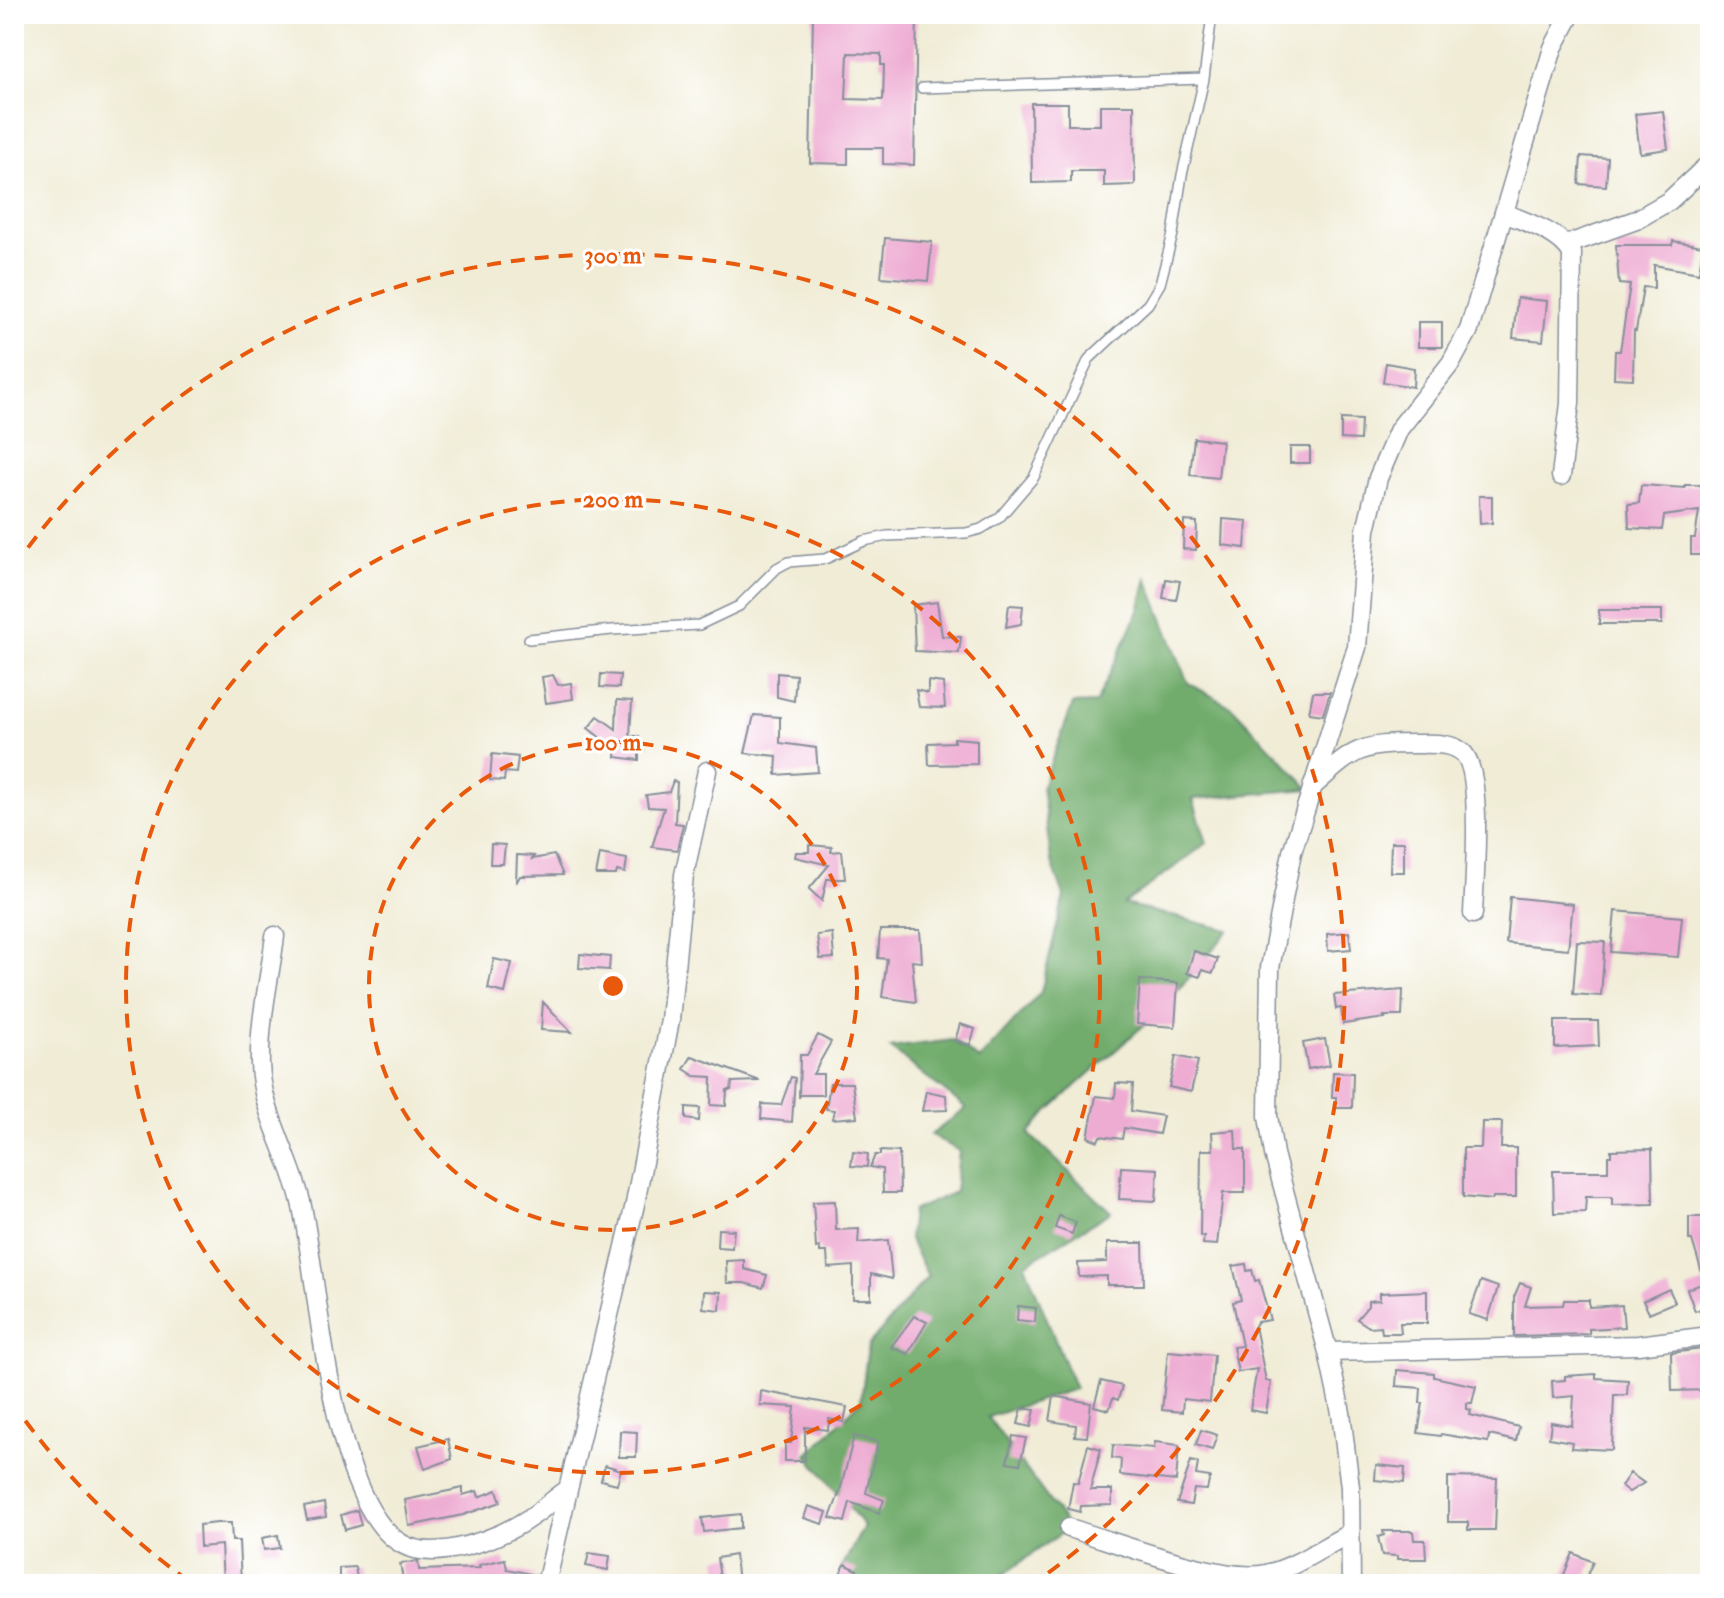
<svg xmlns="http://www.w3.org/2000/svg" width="1724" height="1598" font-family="'IM FELL Double Pica',serif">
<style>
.forest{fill:#71ac6c;stroke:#466e65;stroke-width:2}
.building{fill:#eeacd3;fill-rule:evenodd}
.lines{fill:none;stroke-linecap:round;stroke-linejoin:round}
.lane-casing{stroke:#868e9a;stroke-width:12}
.street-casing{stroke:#868e9a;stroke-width:21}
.lane{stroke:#fff;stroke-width:9}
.street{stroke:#fff;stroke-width:18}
.ring{fill:none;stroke:#e8590c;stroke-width:4;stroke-dasharray:14 10}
.centre{fill:#e8590c;stroke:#fff;stroke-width:4}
.ring-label{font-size:24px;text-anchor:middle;font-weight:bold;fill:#e8590c;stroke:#fff;stroke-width:6;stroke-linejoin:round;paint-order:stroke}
</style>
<rect width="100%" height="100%" fill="#fff"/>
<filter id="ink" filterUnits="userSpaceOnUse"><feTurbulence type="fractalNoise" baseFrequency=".0125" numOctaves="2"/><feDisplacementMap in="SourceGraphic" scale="16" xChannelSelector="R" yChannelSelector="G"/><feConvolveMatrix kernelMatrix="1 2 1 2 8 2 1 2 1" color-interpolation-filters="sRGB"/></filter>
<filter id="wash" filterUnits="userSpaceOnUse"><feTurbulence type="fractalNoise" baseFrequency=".006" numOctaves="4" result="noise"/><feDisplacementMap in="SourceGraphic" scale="32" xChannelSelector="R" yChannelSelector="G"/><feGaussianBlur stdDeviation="1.8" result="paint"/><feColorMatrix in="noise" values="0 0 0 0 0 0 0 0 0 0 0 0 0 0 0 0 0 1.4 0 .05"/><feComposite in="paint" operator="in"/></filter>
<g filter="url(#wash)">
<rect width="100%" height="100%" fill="#f0ecd6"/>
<path class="forest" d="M 1147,578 L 1188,683 L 1232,707 L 1310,789 L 1193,799 L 1207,843 L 1124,904 L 1229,930 L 1165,1006 L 1047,1112 L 1029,1134 L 1111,1212 L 1025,1264 L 1075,1389 L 988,1417 L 1069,1528 L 1001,1576 L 1005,1584 L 843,1584 L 841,1569 L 864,1526 L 807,1455 L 861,1401 L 868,1346 L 928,1276 L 909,1239 L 912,1211 L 955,1192 L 959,1151 L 931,1135 L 966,1108 L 890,1048 L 953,1040 L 979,1060 L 1041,992 L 1064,896 L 1051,860 L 1042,786 L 1073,704 L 1096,703 L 1139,611 Z"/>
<g id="blocks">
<path class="building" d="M 813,14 L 917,14 L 914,165 L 883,164 L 883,148 L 848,148 L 848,164 L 810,163 ZM 848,53 L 881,54 L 881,65 L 884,65 L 883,100 L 846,99 Z
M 1031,103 L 1068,103 L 1068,125 L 1100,125 L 1100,105 L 1134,105 L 1135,185 L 1104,186 L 1104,171 L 1071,171 L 1071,182 L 1032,183 Z
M 1663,111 L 1668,149 L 1640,153 L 1635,114 Z
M 1581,156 L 1608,158 L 1606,186 L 1579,184 Z
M 885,238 L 932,242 L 928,281 L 881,277 Z
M 1673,241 L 1703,246 L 1699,273 L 1654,265 L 1654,288 L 1643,287 L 1636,331 L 1634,330 L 1633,379 L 1614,378 L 1615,351 L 1620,351 L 1630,285 L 1619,284 L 1616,245 L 1672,245 Z
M 1517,298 L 1547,301 L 1543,341 L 1513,338 Z
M 1418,322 L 1442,322 L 1442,347 L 1418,347 Z
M 1386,363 L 1414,368 L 1413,387 L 1383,382 Z
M 1341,419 L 1361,420 L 1360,440 L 1341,439 Z
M 1194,438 L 1222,441 L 1218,478 L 1190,475 Z
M 1290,447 L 1310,447 L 1310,463 L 1290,463 Z
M 1641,485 L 1685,488 L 1685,485 L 1710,485 L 1710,555 L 1691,555 L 1691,538 L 1695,538 L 1699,511 L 1664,516 L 1662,530 L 1629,528 L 1628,504 L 1639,503 Z
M 1479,496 L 1492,496 L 1492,523 L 1480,524 Z
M 1223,519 L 1247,521 L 1245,548 L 1222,545 Z
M 1184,521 L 1197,522 L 1196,550 L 1183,549 Z
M 1166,579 L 1180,581 L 1176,600 L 1163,598 Z
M 937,602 L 942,636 L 961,637 L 959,653 L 915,651 L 913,605 Z
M 1009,605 L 1023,606 L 1021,624 L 1006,627 Z
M 1599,610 L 1662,610 L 1662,624 L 1599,624 Z
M 777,673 L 796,675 L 794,701 L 777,697 Z
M 601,674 L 620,675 L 619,688 L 600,687 Z
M 553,675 L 558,685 L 571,683 L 573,699 L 546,703 L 542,677 Z
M 928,681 L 943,683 L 945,708 L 919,707 L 916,690 L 928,693 Z
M 1313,692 L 1330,692 L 1323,715 L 1309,713 Z
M 617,700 L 632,701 L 630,736 L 639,736 L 639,747 L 645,751 L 639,750 L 639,760 L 616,757 L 617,745 L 607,743 L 588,728 L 598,716 L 616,729 Z
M 754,715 L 780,717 L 780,743 L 816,748 L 818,772 L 776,775 L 777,756 L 745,753 Z
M 954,738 L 977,740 L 977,764 L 929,765 L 928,743 L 954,742 Z
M 492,754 L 518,757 L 516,773 L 505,772 L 504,781 L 490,780 Z
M 673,781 L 677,782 L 675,823 L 683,824 L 677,850 L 652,847 L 664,808 L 648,807 L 646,795 L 669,792 Z
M 1391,842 L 1404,842 L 1404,872 L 1390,872 Z
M 491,844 L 505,845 L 503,864 L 490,864 Z
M 809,845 L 832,847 L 831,852 L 842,851 L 845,879 L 827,879 L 822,901 L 809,889 L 829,865 L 795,857 L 796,852 L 809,852 Z
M 600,854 L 627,859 L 625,873 L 617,871 L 616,875 L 596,875 Z
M 517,855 L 534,856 L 532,859 L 554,855 L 563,875 L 520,876 L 516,883 Z
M 1510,897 L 1573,904 L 1568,949 L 1506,943 Z
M 1615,911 L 1682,917 L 1678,957 L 1611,952 Z
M 880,930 L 920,930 L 922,962 L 912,961 L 916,1002 L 882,997 L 887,959 L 878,958 Z
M 1349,932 L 1351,949 L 1328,951 L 1327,934 Z
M 832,933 L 834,958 L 820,959 L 817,935 Z
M 1577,941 L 1605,942 L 1601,996 L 1573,994 Z
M 1194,951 L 1218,959 L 1213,973 L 1202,970 L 1200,977 L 1187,973 Z
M 580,954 L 610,957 L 609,970 L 579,968 Z
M 494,959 L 512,963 L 505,993 L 488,989 Z
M 1140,980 L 1178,983 L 1175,1027 L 1137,1024 Z
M 1403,990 L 1402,1016 L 1384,1016 L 1385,1018 L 1343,1024 L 1341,1008 L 1336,1009 L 1334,995 Z
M 543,1002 L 572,1032 L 541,1030 Z
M 1555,1021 L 1598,1021 L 1599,1046 L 1555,1048 Z
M 960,1024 L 975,1029 L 970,1045 L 955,1041 Z
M 818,1035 L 831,1042 L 813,1074 L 823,1074 L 823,1095 L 800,1095 L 799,1098 L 800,1055 L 807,1055 Z
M 1325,1039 L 1330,1065 L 1308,1069 L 1303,1043 Z
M 692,1056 L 760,1081 L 732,1082 L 731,1090 L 727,1090 L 726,1106 L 711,1105 L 712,1077 L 695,1076 L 684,1069 Z
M 1176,1056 L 1198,1061 L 1191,1092 L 1169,1087 Z
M 1333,1072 L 1353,1073 L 1352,1108 L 1336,1108 L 1336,1097 L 1332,1097 Z
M 791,1077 L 795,1078 L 792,1122 L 761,1119 L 762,1104 L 781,1105 Z
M 830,1083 L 852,1083 L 857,1117 L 832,1119 L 834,1110 L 826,1109 Z
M 1116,1083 L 1133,1084 L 1131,1111 L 1163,1116 L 1159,1134 L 1124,1128 L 1122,1139 L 1100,1136 L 1098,1141 L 1088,1137 L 1096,1096 L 1115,1098 Z
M 926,1091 L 946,1095 L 947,1110 L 922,1111 Z
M 686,1107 L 700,1108 L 699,1121 L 686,1119 Z
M 1482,1122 L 1502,1122 L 1501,1148 L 1516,1148 L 1516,1197 L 1493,1197 L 1492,1200 L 1463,1197 L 1463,1148 L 1481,1148 Z
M 1235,1130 L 1236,1149 L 1245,1149 L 1245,1193 L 1223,1193 L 1217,1245 L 1203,1244 L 1204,1236 L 1200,1236 L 1201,1150 L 1213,1150 L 1212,1132 Z
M 1652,1149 L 1653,1204 L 1612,1205 L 1612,1197 L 1586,1197 L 1585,1212 L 1554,1213 L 1553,1171 L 1608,1171 L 1608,1156 L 1611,1156 L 1611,1150 Z
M 880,1151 L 899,1152 L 900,1193 L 883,1193 L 882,1169 L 870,1167 L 875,1155 L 880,1155 Z
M 853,1152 L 868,1154 L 867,1167 L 851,1166 Z
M 1121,1167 L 1158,1169 L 1156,1201 L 1119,1199 Z
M 835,1201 L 836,1230 L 859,1229 L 858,1243 L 888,1240 L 892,1279 L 871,1274 L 871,1299 L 853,1299 L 853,1266 L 828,1268 L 827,1252 L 820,1252 L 820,1247 L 816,1248 L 813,1202 Z
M 1059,1216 L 1076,1222 L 1072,1234 L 1055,1228 Z
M 1689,1217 L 1709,1217 L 1710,1306 L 1695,1311 L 1687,1289 L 1705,1283 L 1692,1240 L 1689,1240 Z
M 718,1229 L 734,1230 L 732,1248 L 717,1247 Z
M 1107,1243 L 1143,1243 L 1144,1285 L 1107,1285 L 1107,1276 L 1079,1277 L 1078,1263 L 1107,1262 Z
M 744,1260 L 744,1269 L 767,1275 L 763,1288 L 744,1283 L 727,1283 L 726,1261 Z
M 1246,1264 L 1247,1271 L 1252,1270 L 1255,1281 L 1259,1280 L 1270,1320 L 1257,1322 L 1255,1326 L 1266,1381 L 1271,1382 L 1266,1413 L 1250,1410 L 1257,1369 L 1238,1372 L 1233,1347 L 1242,1346 L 1233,1302 L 1241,1300 L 1233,1266 Z
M 1481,1281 L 1498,1287 L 1488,1320 L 1469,1314 Z
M 1520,1283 L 1531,1287 L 1525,1306 L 1563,1305 L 1564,1300 L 1589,1300 L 1589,1307 L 1622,1305 L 1624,1327 L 1589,1329 L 1589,1334 L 1514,1336 L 1514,1297 Z
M 1669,1289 L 1675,1302 L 1649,1313 L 1643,1301 Z
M 704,1291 L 721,1292 L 720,1310 L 703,1308 Z
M 1427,1291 L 1427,1323 L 1400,1323 L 1401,1333 L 1382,1333 L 1381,1326 L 1369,1327 L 1357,1319 L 1368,1306 L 1368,1301 L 1380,1300 L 1380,1293 Z
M 1018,1306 L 1036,1308 L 1035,1322 L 1017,1320 Z
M 914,1316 L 927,1322 L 908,1354 L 891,1347 Z
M 1710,1348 L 1710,1390 L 1672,1391 L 1671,1353 Z
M 1168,1351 L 1214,1355 L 1210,1402 L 1183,1399 L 1182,1412 L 1162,1410 Z
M 1397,1370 L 1434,1373 L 1434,1377 L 1476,1386 L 1472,1403 L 1467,1403 L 1467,1409 L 1471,1410 L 1470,1415 L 1519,1427 L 1516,1441 L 1489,1435 L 1488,1442 L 1441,1434 L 1440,1436 L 1418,1433 L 1423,1403 L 1420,1403 L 1421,1388 L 1396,1386 Z
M 1596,1374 L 1596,1378 L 1628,1380 L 1627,1395 L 1614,1395 L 1612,1450 L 1571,1448 L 1572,1442 L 1549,1438 L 1551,1422 L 1572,1426 L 1574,1396 L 1553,1398 L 1552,1381 L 1565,1380 L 1565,1376 Z
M 1101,1381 L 1122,1386 L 1118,1400 L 1113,1398 L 1109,1410 L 1094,1406 Z
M 761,1391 L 847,1407 L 844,1422 L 829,1419 L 828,1430 L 805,1427 L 805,1461 L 785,1461 L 785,1443 L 791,1443 L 795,1407 L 760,1405 Z
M 1054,1396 L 1091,1403 L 1087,1437 L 1075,1436 L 1076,1425 L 1050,1421 Z
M 1022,1408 L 1035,1410 L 1031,1427 L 1018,1424 Z
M 1201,1430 L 1217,1435 L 1212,1450 L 1196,1445 Z
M 620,1431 L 637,1432 L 636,1457 L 619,1457 Z
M 854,1436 L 878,1442 L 866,1493 L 884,1500 L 879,1513 L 850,1502 L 845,1522 L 830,1518 L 840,1491 Z
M 1013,1436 L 1026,1438 L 1020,1464 L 1007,1462 Z
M 448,1439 L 452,1459 L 425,1469 L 418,1446 Z
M 1155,1442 L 1179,1445 L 1176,1481 L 1120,1475 L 1121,1459 L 1112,1458 L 1113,1445 L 1154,1448 Z
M 1088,1445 L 1101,1449 L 1090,1490 L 1112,1490 L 1112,1505 L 1081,1506 L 1080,1512 L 1068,1509 L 1073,1482 L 1078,1483 Z
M 1191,1461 L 1198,1463 L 1196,1475 L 1210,1477 L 1207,1490 L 1194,1489 L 1191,1505 L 1177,1503 Z
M 605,1465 L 621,1470 L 617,1484 L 601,1480 Z
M 1376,1465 L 1405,1468 L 1404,1483 L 1375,1480 Z
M 1630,1473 L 1644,1483 L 1629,1492 L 1621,1486 Z
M 1448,1477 L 1497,1478 L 1495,1530 L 1468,1530 L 1468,1522 L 1448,1522 Z
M 463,1488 L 463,1495 L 477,1491 L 479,1497 L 497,1490 L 501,1502 L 463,1515 L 409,1526 L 405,1500 Z
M 324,1503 L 326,1517 L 307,1520 L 304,1507 Z
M 808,1506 L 827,1512 L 823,1524 L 804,1518 Z
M 357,1510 L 361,1525 L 345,1530 L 341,1515 Z
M 741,1514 L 741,1528 L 704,1532 L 702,1518 Z
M 217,1523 L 231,1523 L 232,1541 L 239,1541 L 241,1584 L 223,1584 L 221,1545 L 200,1547 L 199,1525 Z
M 1383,1531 L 1413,1531 L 1414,1540 L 1425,1540 L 1426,1559 L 1397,1559 L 1397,1556 L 1382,1555 L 1378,1537 L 1384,1535 Z
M 278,1535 L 280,1548 L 264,1550 L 262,1538 Z
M 589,1553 L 610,1556 L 608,1570 L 586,1566 Z
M 1573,1553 L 1593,1562 L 1583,1584 L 1574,1584 L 1562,1579 Z
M 735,1555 L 738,1584 L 729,1584 L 720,1578 L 717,1558 Z
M 505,1559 L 507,1569 L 536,1575 L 498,1584 L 404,1584 L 400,1564 L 418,1561 L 419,1570 L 480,1568 L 479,1565 Z
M 845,1564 L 857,1570 L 850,1582 L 839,1576 Z
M 355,1567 L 358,1584 L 339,1584 L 339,1568 Z"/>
</g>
</g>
<g filter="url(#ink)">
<use href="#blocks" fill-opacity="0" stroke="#868e9a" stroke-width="2"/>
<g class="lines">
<g class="lane-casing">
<path id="lane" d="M 922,88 L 1204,79
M 529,639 L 612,630 L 699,625 L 739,606 L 777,568 L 788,562 L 825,559 L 864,541 L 887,536 L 966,533 L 981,529 L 999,518 L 1034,477 L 1089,359 L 1148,304 L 1160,284 L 1173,234 L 1182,175 L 1204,79 L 1212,14"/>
</g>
<g class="street-casing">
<path id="street" d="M 1505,213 C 1527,223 1558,231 1572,253 L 1570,403 L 1561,476
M 1566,245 L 1636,220 L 1669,201 L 1710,163
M 1312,787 C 1354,750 1357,744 1415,744 C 1430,744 1450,742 1462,752 C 1484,769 1474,884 1473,914
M 275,936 C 270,977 259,1021 260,1063 C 261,1111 290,1155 301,1202 C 319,1280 329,1503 402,1544 C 435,1563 500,1538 528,1519 C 542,1510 554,1499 567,1490
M 1328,1352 L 1638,1345 L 1710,1336
M 1069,1528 C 1113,1541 1224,1584 1266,1574 C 1295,1568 1322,1547 1349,1534
M 546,1584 L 635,1204 L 670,1020 L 684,875 L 707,771
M 1351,1584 L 1350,1487 L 1341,1413 L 1328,1352 L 1274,1154 L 1268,1116 L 1270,968 L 1292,852 L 1357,647 L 1366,530 L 1378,478 L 1399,429 L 1451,363 L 1469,330 L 1553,48 L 1571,14"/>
</g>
<use href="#lane" class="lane"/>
<use href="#street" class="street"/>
</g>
</g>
<g class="ring">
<circle cx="613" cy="986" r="244"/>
<circle cx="613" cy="986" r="487"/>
<path d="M189 1581A731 731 0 0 1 14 1405M14 567A731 731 0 1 1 1037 1581"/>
</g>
<circle cx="613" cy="986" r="12" class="centre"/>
<g class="ring-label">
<text x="613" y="263">300 m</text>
<text x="613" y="507">200 m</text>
<text x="613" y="750">100 m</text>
</g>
<rect width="1724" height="1598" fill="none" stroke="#fff" stroke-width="48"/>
</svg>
